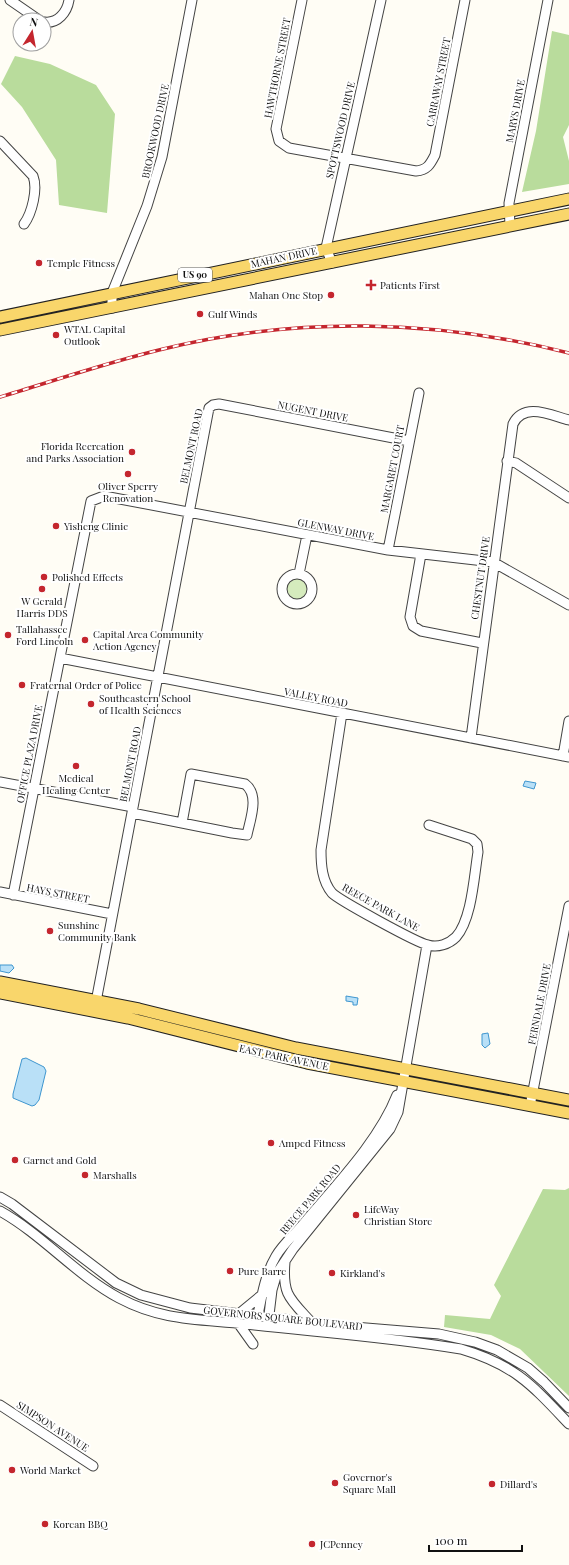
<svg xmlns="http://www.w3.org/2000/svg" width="569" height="1565" font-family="'Playfair Display',serif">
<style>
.green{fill:#d5ebbd}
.forest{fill:#b9dc9c}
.water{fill:#b9e0f7;stroke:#3f96cf}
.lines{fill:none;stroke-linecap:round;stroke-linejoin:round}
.minor-casing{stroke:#444;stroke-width:11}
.major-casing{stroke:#222;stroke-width:13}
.minor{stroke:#fff;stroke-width:9}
.major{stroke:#f9d66b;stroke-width:11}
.rail-casing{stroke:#c4262e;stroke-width:3.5}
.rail{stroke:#fff;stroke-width:2;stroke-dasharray:6;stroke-linecap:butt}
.poi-dot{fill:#c4262e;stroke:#fff;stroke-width:1.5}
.labels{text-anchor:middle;stroke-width:4;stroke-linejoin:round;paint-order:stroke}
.shield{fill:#fff;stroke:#585858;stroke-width:1}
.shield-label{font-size:9px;font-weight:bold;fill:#111}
.street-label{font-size:10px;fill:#111;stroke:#fff}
.poi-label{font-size:10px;fill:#111;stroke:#fff;text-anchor:start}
</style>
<rect width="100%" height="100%" fill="#fffdf5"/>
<path class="green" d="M284 588a12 12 0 1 1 24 0a12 12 0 1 1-24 0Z"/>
<path class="forest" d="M 552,31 L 569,35 L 569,125 L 563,137 L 569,161 L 569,184 L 522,192 L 536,131 Z
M 15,56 L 50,64 L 96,85 L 115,114 L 107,213 L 59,205 L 56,160 L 22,107 L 1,84 Z
M 569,1188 L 569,1396 L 520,1349 L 491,1335 L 444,1327 L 445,1315 L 490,1319 L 501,1296 L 494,1285 L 543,1189 L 565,1190 Z"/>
<path class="water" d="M 525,781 L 536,783 L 534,789 L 523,786 Z
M 0,965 L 12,965 L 14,968 L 9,973 L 0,971 Z
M 346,996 L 358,998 L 357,1005 L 353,1005 L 353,1002 L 346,1001 Z
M 488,1033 L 490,1044 L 485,1048 L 482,1045 L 482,1034 Z
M 26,1058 L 44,1067 L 46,1071 L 39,1100 L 35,1105 L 32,1106 L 13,1098 L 13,1094 L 22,1059 Z"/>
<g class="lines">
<g class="minor-casing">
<path id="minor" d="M 10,0 L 39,20
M 302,0 L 276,129 L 279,141 L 289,148 L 416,171 C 427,170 430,165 435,155 L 465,0
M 44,22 C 58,24 67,12 69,0
M 0,141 L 33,176 C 38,189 32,213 24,224
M 510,226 L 509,203 L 548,0
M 332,263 L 326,248 L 381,0
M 112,308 L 112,293 L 147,206 L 162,157 L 192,0
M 507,461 L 516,463 L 569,498
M 388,550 L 419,393
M 421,554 L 410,617 L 413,626 L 421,631 L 482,643
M 299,574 L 307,535
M282 589a15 15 0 1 1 30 0a15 15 0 1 1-30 0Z
M 60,658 L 569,757
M 342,713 L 321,850 C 321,865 322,881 332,893 C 339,900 417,943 428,945 C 438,948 449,944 456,937 C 472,919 474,876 478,852 L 477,844 L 472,839 L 429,825
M 471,738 L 513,424 C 524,402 550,415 569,420
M 563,756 L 569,721
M 0,782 L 133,807
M 132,813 L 232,833 L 247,835 C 250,820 260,795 245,784 L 191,774 L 182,823
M 0,892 L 112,914
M 13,895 L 91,501 L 104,496 L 388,550 L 493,562 L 569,605
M 95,1007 L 209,408 L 213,405 L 219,404 L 409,441
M 530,1106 L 569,906
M 0,1197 L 12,1204 L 116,1283 L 141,1295 L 190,1308 L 342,1326 L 439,1334 L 475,1342 L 497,1350 L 528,1368 L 544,1382 L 569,1408
M 0,1211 C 43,1235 76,1275 119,1298 C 162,1321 199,1319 245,1324 C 317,1332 390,1337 461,1349 C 515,1365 532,1385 569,1424
M 285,1262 C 282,1295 290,1299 311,1322
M 240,1313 L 263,1294
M 257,1320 C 261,1300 265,1274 276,1256 C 283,1244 295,1234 304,1223 C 336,1185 379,1141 397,1095
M 238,1323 L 253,1344
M 268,1323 L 272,1290 L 277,1273 L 293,1249 L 390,1129 L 398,1112 L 427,945
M 0,1405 L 93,1466"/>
</g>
<g class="major-casing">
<path id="major" d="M 0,317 L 569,199
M 0,330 L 569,214
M 0,982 L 139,1009 L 296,1048 L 569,1100
M 0,993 L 128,1018 L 307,1063 L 569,1113"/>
</g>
<use href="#minor" class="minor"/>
<use href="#major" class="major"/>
<g class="rail-casing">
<path id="rail" d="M 0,397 C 53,381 106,363 159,350 C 294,316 435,319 569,353"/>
</g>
<use href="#rail" class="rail"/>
</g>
<g class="poi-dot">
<circle cx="39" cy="263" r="4"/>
<path d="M369 279h4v4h4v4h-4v4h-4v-4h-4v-4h4z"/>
<circle cx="331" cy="295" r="4"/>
<circle cx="200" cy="314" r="4"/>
<circle cx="56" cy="335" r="4"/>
<circle cx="132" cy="452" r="4"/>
<circle cx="128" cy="474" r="4"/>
<circle cx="56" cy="526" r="4"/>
<circle cx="44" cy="577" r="4"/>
<circle cx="42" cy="589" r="4"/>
<circle cx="8" cy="635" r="4"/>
<circle cx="85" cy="640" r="4"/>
<circle cx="22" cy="685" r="4"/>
<circle cx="91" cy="704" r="4"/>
<circle cx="76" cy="766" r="4"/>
<circle cx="50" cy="931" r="4"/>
<circle cx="271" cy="1143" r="4"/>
<circle cx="15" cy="1160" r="4"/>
<circle cx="85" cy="1175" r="4"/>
<circle cx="356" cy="1215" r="4"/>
<circle cx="230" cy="1271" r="4"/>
<circle cx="332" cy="1273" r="4"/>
<circle cx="12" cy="1470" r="4"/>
<circle cx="335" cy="1483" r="4"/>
<circle cx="492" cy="1484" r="4"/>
<circle cx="45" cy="1524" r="4"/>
<circle cx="312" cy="1544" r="4"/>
</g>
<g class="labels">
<rect class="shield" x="178" y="268" width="34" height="14" rx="3"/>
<g class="shield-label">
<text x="195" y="278">US 90</text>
</g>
<g class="street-label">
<text transform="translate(277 68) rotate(-79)" y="4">HAWTHORNE STREET</text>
<text transform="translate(438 82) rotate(-79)" y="4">CARRAWAY STREET</text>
<text transform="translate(515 111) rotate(-79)" y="4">MARYS DRIVE</text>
<text transform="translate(340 130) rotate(-77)" y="4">SPOTTSWOOD DRIVE</text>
<text transform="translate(155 131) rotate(-78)" y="4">BROOKWOOD DRIVE</text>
<text transform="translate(284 257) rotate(-12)" y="4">MAHAN DRIVE</text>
<text transform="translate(313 411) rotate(11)" y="4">NUGENT DRIVE</text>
<text transform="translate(191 446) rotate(-78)" y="4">BELMONT ROAD</text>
<text transform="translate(392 469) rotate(-79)" y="4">MARGARET COURT</text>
<text transform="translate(336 529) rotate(11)" y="4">GLENWAY DRIVE</text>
<text transform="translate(480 578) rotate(-82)" y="4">CHESTNUT DRIVE</text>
<text transform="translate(316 697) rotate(11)" y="4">VALLEY ROAD</text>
<text transform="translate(29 754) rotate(-79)" y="4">OFFICE PLAZA DRIVE</text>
<text transform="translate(130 764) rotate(-79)" y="4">BELMONT ROAD</text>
<text transform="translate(58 893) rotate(11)" y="4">HAYS STREET</text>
<text transform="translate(381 907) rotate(29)" y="4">REECE PARK LANE</text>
<text transform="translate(539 1004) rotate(-79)" y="4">FERNDALE DRIVE</text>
<text transform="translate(284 1057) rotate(12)" y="4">EAST PARK AVENUE</text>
<text transform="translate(310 1199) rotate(-50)" y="4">REECE PARK ROAD</text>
<text transform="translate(283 1318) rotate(6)" y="4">GOVERNORS SQUARE BOULEVARD</text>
<text transform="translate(53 1426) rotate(33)" y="4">SIMPSON AVENUE</text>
</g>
<g class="poi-label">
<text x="47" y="267">Temple Fitness</text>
<text x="380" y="289">Patients First</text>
<text x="323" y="299" text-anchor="end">Mahan One Stop</text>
<text x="208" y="318">Gulf Winds</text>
<text x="64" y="333">WTAL Capital<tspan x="64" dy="12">Outlook</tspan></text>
<text x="124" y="450" text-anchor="end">Florida Recreation<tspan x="124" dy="12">and Parks Association</tspan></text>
<text x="128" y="490" text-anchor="middle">Oliver Sperry<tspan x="128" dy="12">Renovation</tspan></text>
<text x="64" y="530">Yisheng Clinic</text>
<text x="52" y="581">Polished Effects</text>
<text x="42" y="605" text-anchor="middle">W Gerald<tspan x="42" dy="12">Harris DDS</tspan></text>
<text x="16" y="633">Tallahassee<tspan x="16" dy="12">Ford Lincoln</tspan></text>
<text x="93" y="638">Capital Area Community<tspan x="93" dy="12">Action Agency</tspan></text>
<text x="30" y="689">Fraternal Order of Police</text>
<text x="99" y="702">Southeastern School<tspan x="99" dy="12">of Health Sciences</tspan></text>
<text x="76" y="782" text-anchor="middle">Medical<tspan x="76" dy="12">Healing Center</tspan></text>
<text x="58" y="929">Sunshine<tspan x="58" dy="12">Community Bank</tspan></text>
<text x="279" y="1147">Amped Fitness</text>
<text x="23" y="1164">Garnet and Gold</text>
<text x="93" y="1179">Marshalls</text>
<text x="364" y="1213">LifeWay<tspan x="364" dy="12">Christian Store</tspan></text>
<text x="238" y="1275">Pure Barre</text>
<text x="340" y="1277">Kirkland's</text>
<text x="20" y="1474">World Market</text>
<text x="343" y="1481">Governor's<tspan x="343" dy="12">Square Mall</tspan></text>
<text x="500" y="1488">Dillard's</text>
<text x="53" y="1528">Korean BBQ</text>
<text x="320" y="1548">JCPenney</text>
</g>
</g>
<g transform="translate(32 32) rotate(11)"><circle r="19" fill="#ffffff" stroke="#a0a0a0"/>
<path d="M0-3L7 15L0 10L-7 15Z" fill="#c4262e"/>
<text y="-6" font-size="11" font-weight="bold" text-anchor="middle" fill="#111111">N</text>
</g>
<path d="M429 1545v6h93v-6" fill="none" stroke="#111111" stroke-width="2"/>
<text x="435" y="1545" font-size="12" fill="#111111" stroke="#ffffff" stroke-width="3" paint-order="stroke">100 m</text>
</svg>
